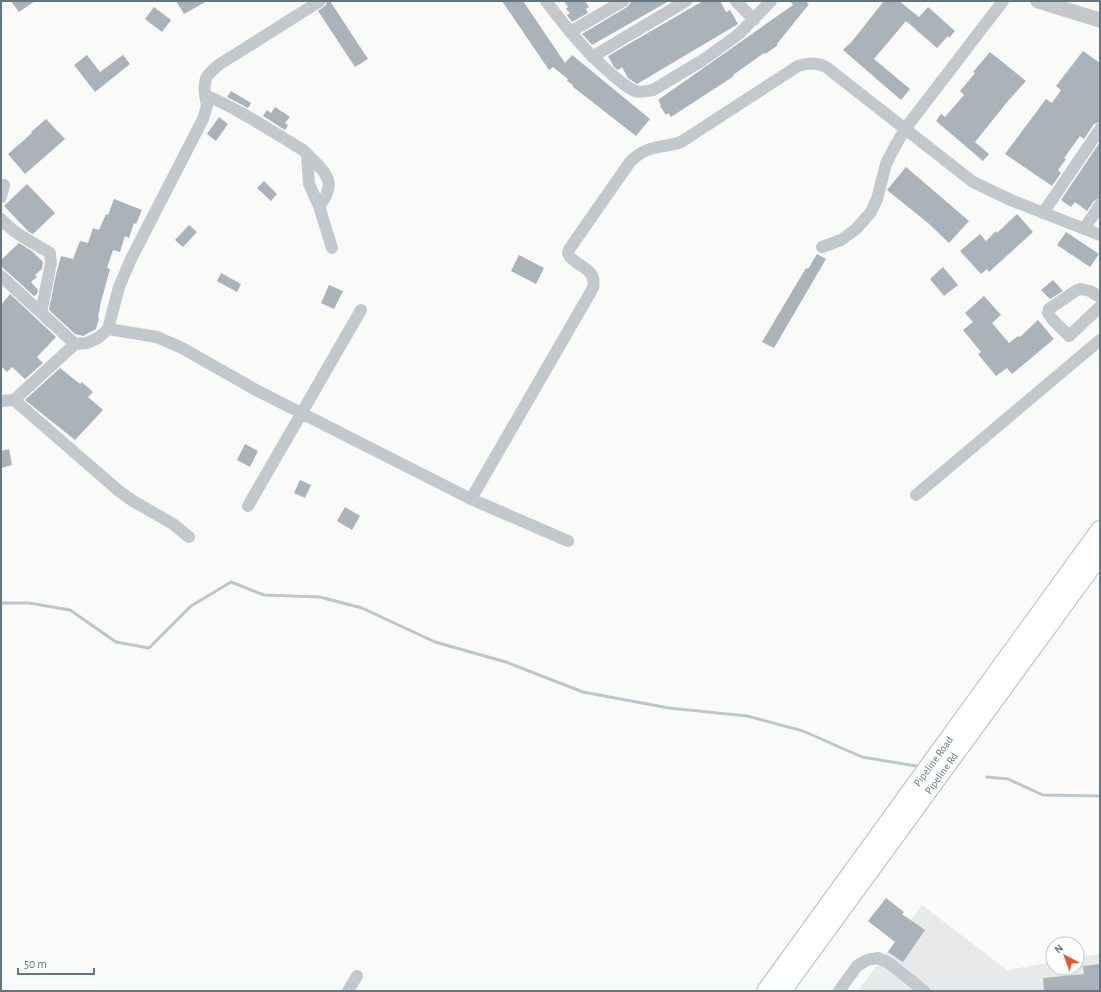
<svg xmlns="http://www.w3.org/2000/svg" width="1101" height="992" font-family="'Alegreya Sans',sans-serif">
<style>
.built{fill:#e8e9e9}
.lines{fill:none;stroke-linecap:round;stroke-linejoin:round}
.stream{stroke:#bbc7cb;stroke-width:3}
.building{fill:#aab3b9}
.primary-casing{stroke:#b5babe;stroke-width:20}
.minor{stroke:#c3c8cc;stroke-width:12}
.tertiary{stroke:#c3c8cc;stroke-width:15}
.primary{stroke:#fff;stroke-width:18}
.labels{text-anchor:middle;stroke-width:4;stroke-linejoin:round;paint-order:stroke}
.street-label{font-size:11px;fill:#657683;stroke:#fff}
</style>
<rect width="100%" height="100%" fill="#fafaf8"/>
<path class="built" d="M 922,905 L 1007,970 L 1053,962 L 1053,968 L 1077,968 L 1077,958 L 1100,954 L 1100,991 L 858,991 Z"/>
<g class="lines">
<path class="stream" d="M 1,603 L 29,603 L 70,610 L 116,642 L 149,648 L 191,606 L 231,582 L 264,595 L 320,597 L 362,608 L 435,642 L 506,662 L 583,692 L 669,708 L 747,716 L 803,731 L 862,757 L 916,766
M 987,777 L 1008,779 L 1043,795 L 1100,796"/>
</g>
<path class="building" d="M 11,1 L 35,1 L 19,12 Z
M 176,1 L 207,1 L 184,14 Z
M 327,1 L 330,1 L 368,59 L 355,67 L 318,11 L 326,5 Z
M 502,1 L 523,1 L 565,63 L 572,55 L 650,119 L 636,136 L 572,86 L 573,85 L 567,81 L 568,79 L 553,67 L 549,70 Z
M 564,1 L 585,1 L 589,7 L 586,9 L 588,13 L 572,22 L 567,15 L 570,13 L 566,9 L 568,7 Z
M 632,1 L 669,1 L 592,45 L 583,35 L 582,34 L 627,7 Z
M 703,1 L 720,1 L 726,12 L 730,10 L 738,24 L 637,84 L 628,78 L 622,67 L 618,70 L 614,67 L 608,56 Z
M 790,1 L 805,1 L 809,4 L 777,44 L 777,46 L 765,54 L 764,53 L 733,75 L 734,76 L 671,117 L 668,113 L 666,115 L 660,106 L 661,105 L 658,100 L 793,5 Z
M 884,1 L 899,1 L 919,17 L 928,7 L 955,31 L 949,38 L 948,36 L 937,48 L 906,21 L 874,59 L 910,89 L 901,100 L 843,50 L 849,44 L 849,45 Z
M 154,7 L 171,20 L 162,32 L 145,19 Z
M 1083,51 L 1100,63 L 1100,122 L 1094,124 L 1084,139 L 1080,136 L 1064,158 L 1066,159 L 1058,170 L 1061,173 L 1052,186 L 1005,154 L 1046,99 L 1052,103 L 1061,90 L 1056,86 Z
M 990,52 L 1026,81 L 1008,101 L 975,142 L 989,154 L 983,161 L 936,121 L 941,114 L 945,117 L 964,95 L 960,91 L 975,73 L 973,72 Z
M 87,55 L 100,72 L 123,55 L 130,64 L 95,92 L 74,65 Z
M 231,91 L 251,103 L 248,108 L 227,97 Z
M 275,107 L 290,117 L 285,123 L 288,125 L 285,130 L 263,116 L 267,110 L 271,113 Z
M 219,117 L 228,124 L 216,141 L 207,134 Z
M 46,119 L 65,139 L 25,174 L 8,154 L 32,133 L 31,132 Z
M 1100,142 L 1100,198 L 1094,201 L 1087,211 L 1075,202 L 1071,207 L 1061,200 Z
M 906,167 L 969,221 L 949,243 L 928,223 L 887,190 Z
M 264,181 L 277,194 L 271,201 L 257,188 Z
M 27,184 L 55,213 L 33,234 L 29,232 L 4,206 Z
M 114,199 L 142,210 L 136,224 L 134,223 L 129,238 L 125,236 L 120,252 L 113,250 L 107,268 L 110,269 L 101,302 L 98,317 L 99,318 L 96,329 L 83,336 L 75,334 L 49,310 L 56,274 L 61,256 L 73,259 L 80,241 L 88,243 L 93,228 L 99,230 L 106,214 L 108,215 Z
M 1017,214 L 1033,232 L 989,272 L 987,269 L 981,274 L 960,251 L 980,234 L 986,241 L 996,231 L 997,233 Z
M 189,225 L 197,232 L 183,247 L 175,240 Z
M 1066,232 L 1099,254 L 1090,267 L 1057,245 Z
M 19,243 L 32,251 L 43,262 L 42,269 L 35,275 L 37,277 L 31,282 L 38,290 L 37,294 L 34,296 L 1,266 L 1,260 Z
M 817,254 L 826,259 L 774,348 L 762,342 L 806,268 L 808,269 Z
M 519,255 L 544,268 L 536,284 L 511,271 Z
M 943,267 L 958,285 L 944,296 L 930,279 Z
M 221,273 L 241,284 L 237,292 L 217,281 Z
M 1053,280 L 1063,291 L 1050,299 L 1041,290 Z
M 329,285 L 343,291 L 334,309 L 321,303 Z
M 10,294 L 56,337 L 37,357 L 43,363 L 25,379 L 12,367 L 7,372 L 1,366 L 1,305 Z
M 984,296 L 1001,315 L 992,323 L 1009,343 L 1018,336 L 1019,337 L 1021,336 L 1038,320 L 1054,339 L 1012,374 L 1007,368 L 996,376 L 978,354 L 981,352 L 963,330 L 973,322 L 965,313 Z
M 60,368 L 80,384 L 82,382 L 93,392 L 88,397 L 103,410 L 75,440 L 25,400 Z
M 245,444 L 258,451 L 250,467 L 237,460 Z
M 9,449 L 12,465 L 1,468 L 1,451 Z
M 300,480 L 311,485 L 305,498 L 294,493 Z
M 345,507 L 360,516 L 352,530 L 337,521 Z
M 886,898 L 904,912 L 902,914 L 925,930 L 903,962 L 888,952 L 895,942 L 868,921 Z
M 1100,964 L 1100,991 L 1044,991 L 1043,978 L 1084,974 L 1083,966 Z"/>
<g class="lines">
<g class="primary-casing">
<path id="primary" d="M 766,991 L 1100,530
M 782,991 L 1100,555"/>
</g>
<path class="minor" d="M 546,1 C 565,26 584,50 608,71 C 616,78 624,86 635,91 C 641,93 647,91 653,90 L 703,60 L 739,34 L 771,1
M 736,1 L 754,20
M 570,32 L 623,1
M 592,57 L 686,1
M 205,95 C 203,78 207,74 220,64 L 320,1
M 307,154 C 325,172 339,182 319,206
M 1,197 L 4,185
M 1043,213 L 1100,129
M 1,219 C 15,235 33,242 50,253 L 51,263 L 41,313
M 1084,229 L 1100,205
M 822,247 L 841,240 L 856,229 L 871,212 L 877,199 L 886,164 L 893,150 L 905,129 L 1003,1
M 1,276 L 75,344 L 87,343 L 98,338 L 108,329 L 119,287 L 131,259 L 203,119 L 207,106 L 205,95 C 239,109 271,131 303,150 L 307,154 L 309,184 L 319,206 L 332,248
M 1100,297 L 1090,291 L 1081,289 L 1077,290 L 1049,309 L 1048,313 L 1053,320 L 1069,336 L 1100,307
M 108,329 L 157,337 L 182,348 L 256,390 L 471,499 L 568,541
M 14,400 L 119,491 L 133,501 L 173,524 L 189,537
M 1,401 L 14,400 L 75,344
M 916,495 L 1100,340
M 471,499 L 593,288 C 597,269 580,268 570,257 L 568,253 L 570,248 L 630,162 C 648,144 660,149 681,142 L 798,66 C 809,63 816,62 826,67 L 973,182 L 1013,201 L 1100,235
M 248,506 L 361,310
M 348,991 L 357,976
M 839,991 L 857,966 L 867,960 L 878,958 L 889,963 L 924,991"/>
<path class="tertiary" d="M 1038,1 L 1100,20"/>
<use href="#primary" class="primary"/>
</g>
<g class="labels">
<g class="street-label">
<text transform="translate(933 761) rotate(-54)" y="4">Pipeline Road</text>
<text transform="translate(941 773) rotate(-54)" y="4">Pipeline Rd</text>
</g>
</g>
<rect width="1101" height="992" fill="none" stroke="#657683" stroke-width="4"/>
<g transform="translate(1065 956) rotate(319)"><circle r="19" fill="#ffffff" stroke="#c1c8cd"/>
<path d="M0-3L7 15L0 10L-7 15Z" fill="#e4572e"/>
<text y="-6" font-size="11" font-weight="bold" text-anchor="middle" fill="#657683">N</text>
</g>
<path d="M18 968v6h76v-6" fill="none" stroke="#657683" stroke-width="2"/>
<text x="24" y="968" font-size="12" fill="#657683" stroke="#ffffff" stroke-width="3" paint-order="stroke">50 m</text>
</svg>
